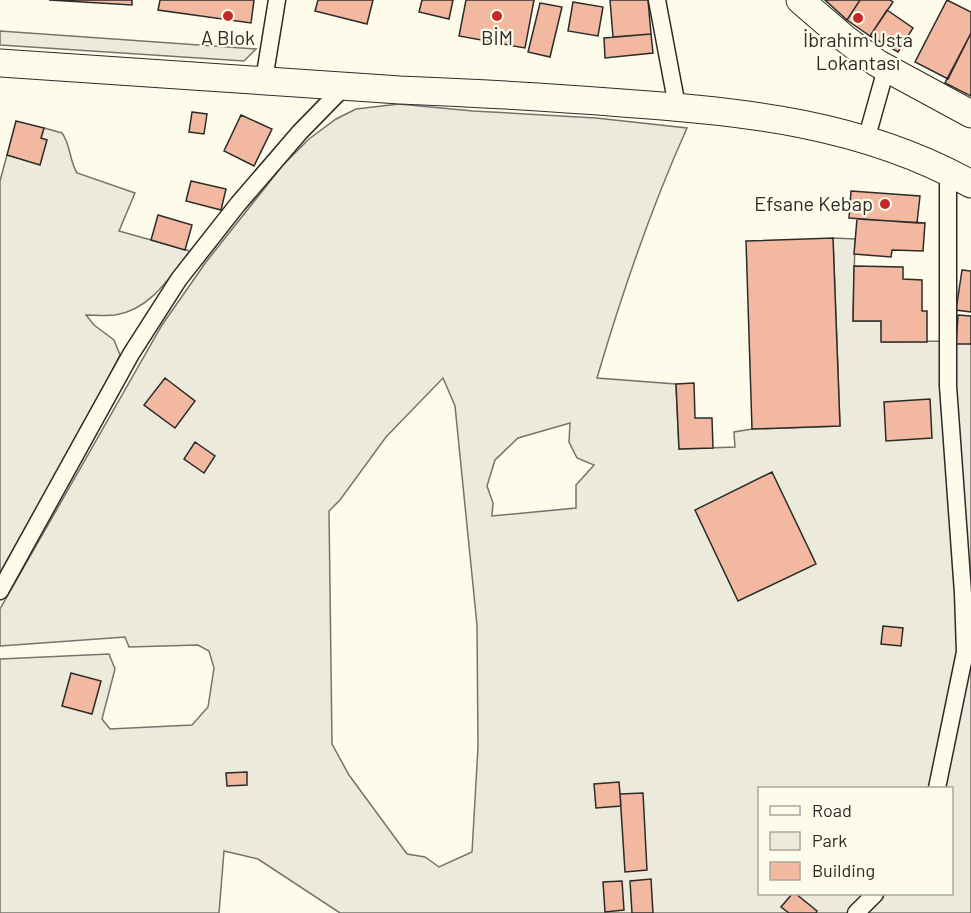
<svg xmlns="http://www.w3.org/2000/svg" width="971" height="913" font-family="Barlow,sans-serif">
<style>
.green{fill:#ecebdb;stroke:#74746e;stroke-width:1.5;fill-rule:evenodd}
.building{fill:#f2b8a0;stroke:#2b2b2b;stroke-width:1.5}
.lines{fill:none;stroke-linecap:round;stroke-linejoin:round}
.minor-casing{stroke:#2b2b2b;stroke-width:19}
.primary-casing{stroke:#2b2b2b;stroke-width:29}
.minor{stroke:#fdfbea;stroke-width:16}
.primary{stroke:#fdfbea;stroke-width:27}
.poi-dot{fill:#c62828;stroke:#fdfbea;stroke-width:2}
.labels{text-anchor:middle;stroke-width:4.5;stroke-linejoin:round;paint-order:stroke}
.poi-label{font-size:20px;fill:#2b2b2b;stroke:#fdfbea}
</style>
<rect width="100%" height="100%" fill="#fdfbea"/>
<path class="green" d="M 0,31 L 256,49 L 244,61 L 0,45 Z
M 399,104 L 473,111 L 596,118 L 687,128 C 651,208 622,293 597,378 L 676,384 L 679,449 L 735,447 L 734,432 L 752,429 L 840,426 L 833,238 L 855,239 L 853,321 L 881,321 L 882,342 L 948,341 L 971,344 L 971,913 L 340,913 L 258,859 L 224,851 L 219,913 L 0,913 L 0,659 L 109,654 L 115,669 L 102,719 L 110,729 L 192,725 L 208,707 L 214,668 L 209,651 L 198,645 L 129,647 L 125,637 L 0,646 L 0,609 L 162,325 L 206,262 L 283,165 L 309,139 L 336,119 L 356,109 ZM 443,378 L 455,406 L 477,625 L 478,747 L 472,852 L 439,867 L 425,857 L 407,854 L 349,775 L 332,744 L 329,511 L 340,500 L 386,437 ZM 570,423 L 569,442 L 577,458 L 594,465 L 576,485 L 576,508 L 492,516 L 493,503 L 487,486 L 495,460 L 518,438 ZM 760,788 L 952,788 L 952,894 L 760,894 Z
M 44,128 L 62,133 C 71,145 69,160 77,173 L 135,193 L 119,231 L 190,251 C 170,277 150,310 115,315 C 106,316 95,315 86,315 L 94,325 L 114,340 L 120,355 L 93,408 L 0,574 L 0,181 L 7,155 L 40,164 L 46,140 L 41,138 Z"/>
<path class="building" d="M 49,0 L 132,0 L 132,5 Z
M 160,0 L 254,0 L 251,23 L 158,10 Z
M 318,0 L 373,0 L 367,24 L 315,11 Z
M 422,0 L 453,0 L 449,19 L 419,12 Z
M 466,0 L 534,0 L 525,48 L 459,36 Z
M 610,0 L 648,0 L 651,34 L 613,37 Z
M 825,0 L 860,0 L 847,20 Z
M 860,0 L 890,0 L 893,2 L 870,36 L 847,20 Z
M 947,0 L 971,12 L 971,33 L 948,79 L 915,62 Z
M 573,2 L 603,7 L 598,36 L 568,31 Z
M 540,3 L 562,7 L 550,57 L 528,52 Z
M 887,10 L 913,28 L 898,52 L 870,36 Z
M 971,33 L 971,96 L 945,83 Z
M 651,34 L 653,53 L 605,58 L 604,38 Z
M 192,112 L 207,114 L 204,134 L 189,132 Z
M 241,115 L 272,129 L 254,166 L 224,151 Z
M 16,121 L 44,128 L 41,138 L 47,140 L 40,165 L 7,155 Z
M 191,181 L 226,189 L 221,210 L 186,201 Z
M 851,191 L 920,196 L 917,223 L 849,218 Z
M 158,215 L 192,225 L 185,250 L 151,240 Z
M 857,219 L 925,223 L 923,251 L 892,250 L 891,257 L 854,254 Z
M 833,238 L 840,426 L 752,429 L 746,241 Z
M 854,266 L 903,267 L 903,279 L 922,280 L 922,311 L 927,311 L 927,342 L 881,342 L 881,321 L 853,321 Z
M 962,270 L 971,271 L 971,312 L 956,310 Z
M 958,315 L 971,316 L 971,344 L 956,344 Z
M 165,378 L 195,401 L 175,428 L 144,405 Z
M 694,383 L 695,418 L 712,418 L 713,448 L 679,449 L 676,384 Z
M 930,399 L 932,438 L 886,441 L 884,402 Z
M 195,442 L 215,456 L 204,473 L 184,459 Z
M 772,472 L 816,564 L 738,601 L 695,510 Z
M 883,626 L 903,628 L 901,646 L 881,644 Z
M 71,673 L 101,681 L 92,714 L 62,706 Z
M 247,772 L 247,785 L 227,786 L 226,773 Z
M 619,782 L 621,806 L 596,808 L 594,784 Z
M 643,793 L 647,870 L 625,872 L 620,794 Z
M 651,879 L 653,913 L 632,913 L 630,881 Z
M 622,881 L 624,910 L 605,912 L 603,882 Z
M 792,894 L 796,894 L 817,911 L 816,913 L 789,913 L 781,907 Z"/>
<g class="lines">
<g class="minor-casing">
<path id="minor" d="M 657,0 L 677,106
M 264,80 L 277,0
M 866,140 L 886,69
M 0,591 L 131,354 L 179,279 L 238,204 L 300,132 L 344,87
M 937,788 L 965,652 L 963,593 L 948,386 L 948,172
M 856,913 L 875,894"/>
</g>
<g class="primary-casing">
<path id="primary" d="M 800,0 L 843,37 L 877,63 L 971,114
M 0,63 C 133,71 267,82 400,90 C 474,93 548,97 622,103 C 743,111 864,124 971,184"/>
</g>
<use href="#minor" class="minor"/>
<use href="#primary" class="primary"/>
</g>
<g class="poi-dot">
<circle cx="228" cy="16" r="6"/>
<circle cx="497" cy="16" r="6"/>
<circle cx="858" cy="18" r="6"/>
<circle cx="885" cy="204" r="6"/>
</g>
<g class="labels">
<g class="poi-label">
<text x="228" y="45">A Blok</text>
<text x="497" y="45">BİM</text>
<text x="858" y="47">İbrahim Usta<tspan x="858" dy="23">Lokantası</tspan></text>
<text x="873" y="211" text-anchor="end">Efsane Kebap</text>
</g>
</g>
<rect x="758" y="787" width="195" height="108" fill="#fdfbea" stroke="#a9a89e" stroke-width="1.5"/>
<rect x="770" y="806" width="30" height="9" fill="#fdfbea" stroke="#a9a89e" stroke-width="1.5"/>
<text x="812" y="817" font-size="18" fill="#2b2b2b">Road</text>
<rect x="770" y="832" width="30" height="18" fill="#ecebdb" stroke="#a9a89e" stroke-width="1.5"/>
<text x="812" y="847" font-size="18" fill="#2b2b2b">Park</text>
<rect x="770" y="862" width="30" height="18" fill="#f2b8a0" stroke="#a9a89e" stroke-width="1.5"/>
<text x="812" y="877" font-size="18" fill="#2b2b2b">Building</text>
</svg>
